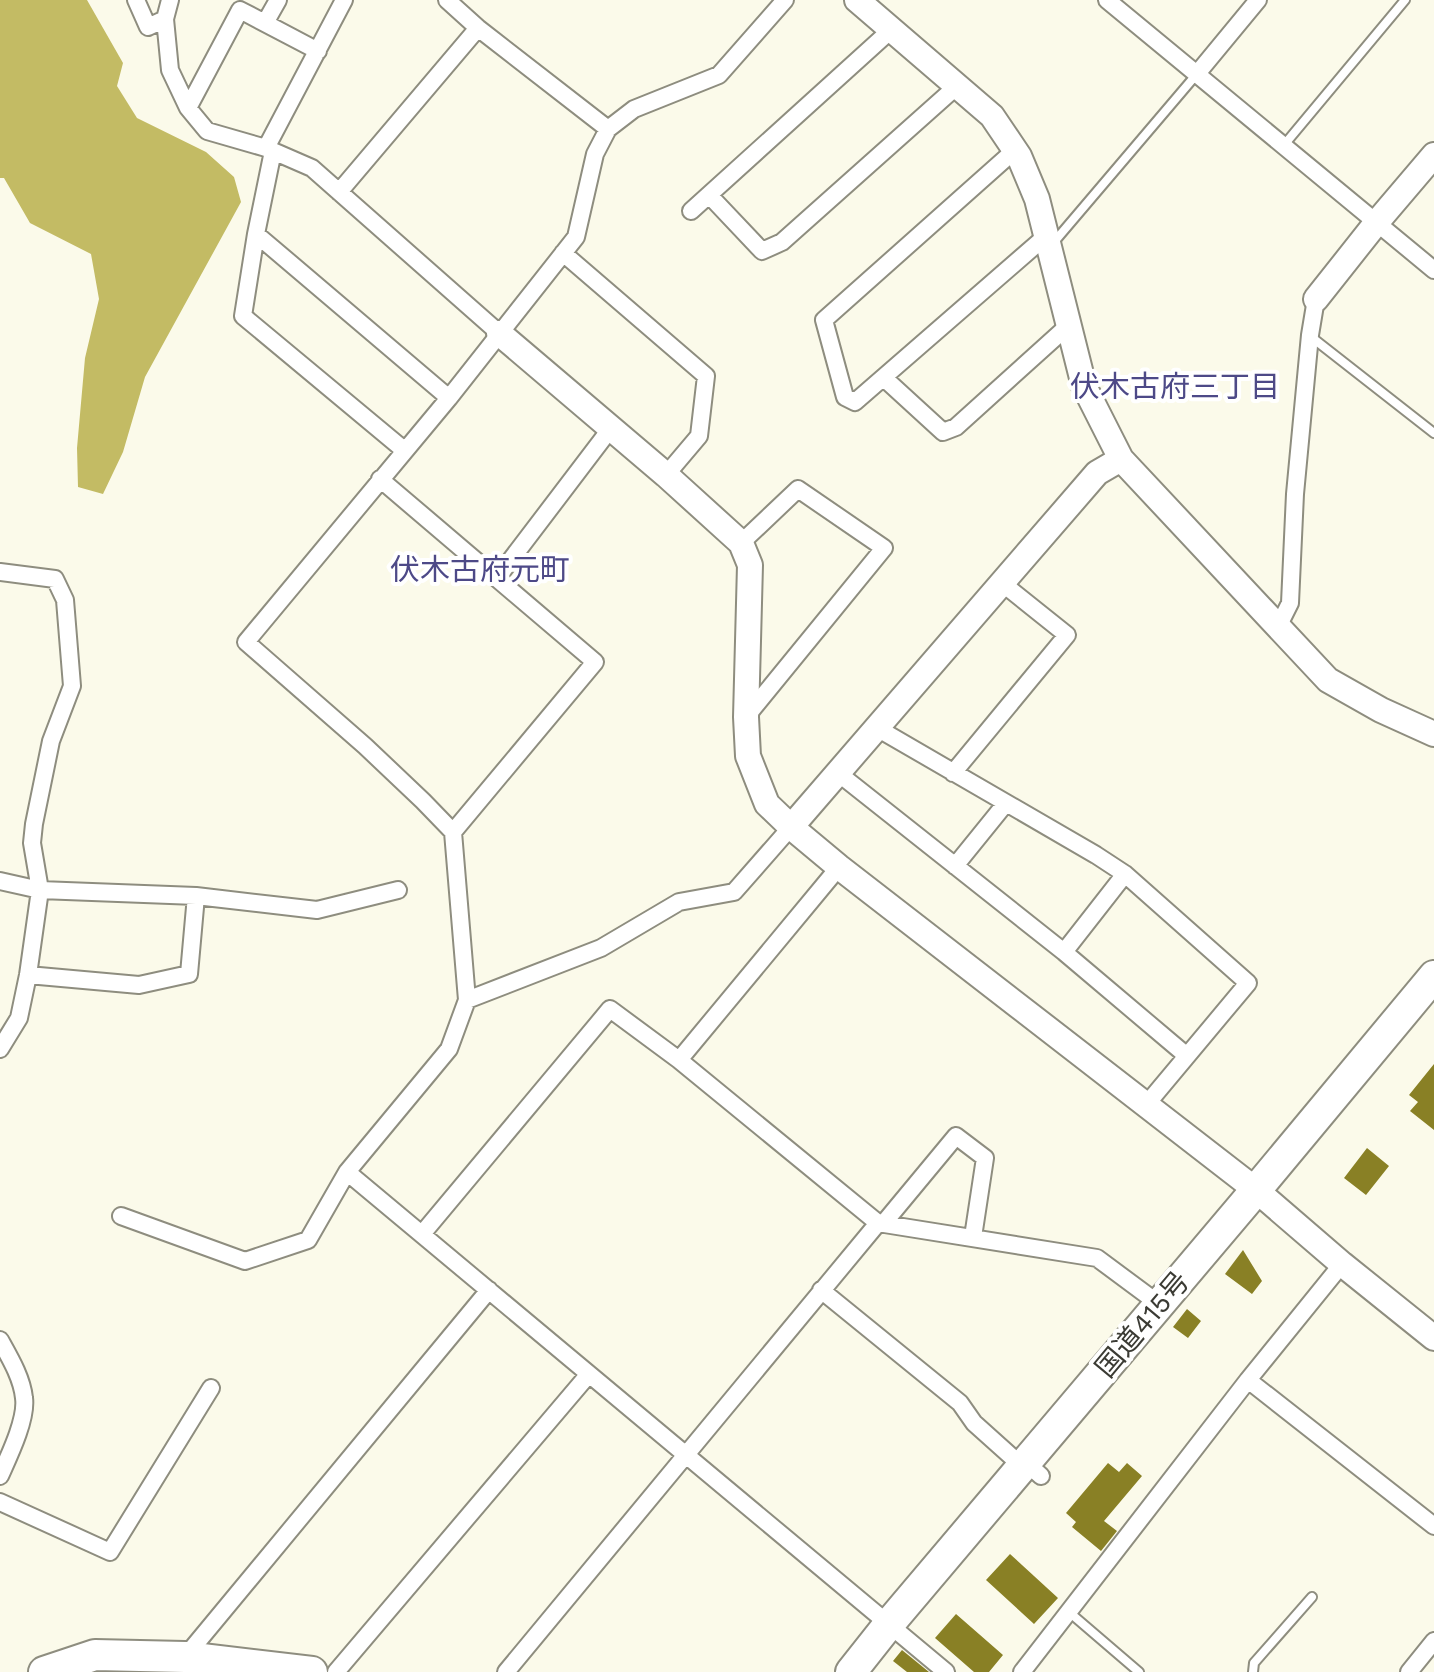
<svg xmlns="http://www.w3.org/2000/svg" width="1434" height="1672" font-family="'Work Sans','Noto Sans JP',sans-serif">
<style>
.forest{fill:#c3bb64}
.building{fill:#898025}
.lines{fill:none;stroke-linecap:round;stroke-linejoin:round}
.lane-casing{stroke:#8e8d7f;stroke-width:12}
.street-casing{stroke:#8e8d7f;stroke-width:20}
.secondary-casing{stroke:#8e8d7f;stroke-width:28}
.highway-casing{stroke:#8e8d7f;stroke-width:34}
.lane{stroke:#fff;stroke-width:8}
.street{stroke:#fff;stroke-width:16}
.secondary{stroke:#fff;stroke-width:24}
.highway{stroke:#fff;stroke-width:30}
.labels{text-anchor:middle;stroke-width:8;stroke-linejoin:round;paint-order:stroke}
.street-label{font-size:28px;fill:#3b3b34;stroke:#fff}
.neighbourhood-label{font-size:30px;fill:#4d4987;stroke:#fff}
</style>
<rect width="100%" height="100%" fill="#fbfaea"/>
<path class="forest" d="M 0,0 L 87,0 L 123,63 L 117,86 L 137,118 L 206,152 L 234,177 L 241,202 L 145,377 L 123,452 L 103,494 L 78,487 L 77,448 L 85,358 L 99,299 L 91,254 L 30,223 L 4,178 L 0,178 Z"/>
<path class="building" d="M 1434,1064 L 1434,1130 L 1410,1111 L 1418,1102 L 1409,1095 Z
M 1367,1148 L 1389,1166 L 1366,1195 L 1344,1178 Z
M 1243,1250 L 1262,1281 L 1252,1294 L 1225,1274 Z
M 1187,1309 L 1201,1321 L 1188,1338 L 1173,1327 Z
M 1108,1463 L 1119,1472 L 1127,1463 L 1142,1476 L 1104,1521 L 1117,1531 L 1101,1551 L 1072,1527 L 1076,1522 L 1066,1513 Z
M 1010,1554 L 1058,1598 L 1034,1624 L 986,1580 Z
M 956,1614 L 1003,1655 L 989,1672 L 974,1672 L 935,1638 Z
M 902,1650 L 929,1672 L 907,1672 L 893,1661 Z"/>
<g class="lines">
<g class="lane-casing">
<path id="lane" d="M 1284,145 L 1405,0
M 1054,242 L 1196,75
M 1310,336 L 1434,433
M 1069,1612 L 1139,1672
M 1253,1672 L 1254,1663 L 1312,1597"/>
</g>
<g class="street-casing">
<path id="street" d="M 136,0 L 148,27 L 165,19
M 170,0 L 165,19 L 170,70 L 188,108 L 207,131 L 266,148 L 312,168 L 499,333
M 447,0 L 478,28 L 608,129
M 1107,0 L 1434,270
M 265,23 L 278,0
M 1196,75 L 1258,0
M 188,108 L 240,10 L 318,51
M 266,148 L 344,0
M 1015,150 L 824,320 L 845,397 L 855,402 L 1046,236
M 273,151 L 256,234 L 243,316 L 404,450
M 339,192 L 478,28
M 709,195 L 762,251 L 782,242 L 957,86
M 691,211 L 892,29
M 256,234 L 449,398
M 563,253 L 706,376 L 699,436 L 666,475
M 884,378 L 943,432 L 956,427 L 1069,325
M 380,479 L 595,662 L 453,832
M 741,543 L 798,489 L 884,548 L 746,717
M 0,572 L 55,579 L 65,600 L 72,686 L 51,741 L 34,824 L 32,843 L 40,890 L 28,975 L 19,1018 L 0,1049
M 497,578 L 611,428
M 1278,627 L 1290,603 L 1295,494 L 1310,335 L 1316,299
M 877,728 L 1096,855 L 1125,874 L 1248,983 L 1146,1105
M 838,773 L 1064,952 L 1187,1056
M 953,773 L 1067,635 L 1002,583
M 955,866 L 1006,803
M 0,881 L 40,890 L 196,896 L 317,910 L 398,890
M 1064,952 L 1125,874
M 28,975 L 139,985 L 189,974 L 196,896
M 467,1000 L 601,948 L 679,902 L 734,892 L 791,827
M 679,1060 L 839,867
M 347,1172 L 946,1672
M 121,1216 L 245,1261 L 308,1240 L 347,1172 L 449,1049 L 467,1000 L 453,832 L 423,801 L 365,746 L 246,642 L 449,398 L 576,237 L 595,154 L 608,129 L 634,109 L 719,75 L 785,0
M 883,1224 L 956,1136 L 985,1158 L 973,1237
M 422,1234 L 610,1009 L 679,1060 L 878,1223 L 1097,1258 L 1159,1304
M 821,1290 L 960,1403 L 974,1423 L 1022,1466
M 0,1340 C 10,1358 22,1378 24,1398 C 27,1419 9,1456 0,1476
M 1248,1380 L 1434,1526
M 1021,1458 L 1041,1476
M 0,1502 L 110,1552 L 211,1388
M 185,1657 L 489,1290
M 336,1672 L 589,1374
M 506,1672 L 878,1223
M 1022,1672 L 1248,1380 L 1342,1264
M 1409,1672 L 1434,1641"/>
</g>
<g class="secondary-casing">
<path id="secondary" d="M 857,0 L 992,116 L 1019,156 L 1037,199 L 1084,386 L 1121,459 L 1328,680 L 1381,710 L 1434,734
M 1316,299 L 1377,222 L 1434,155
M 499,333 L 666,475 L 741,543 L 750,565 L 746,717 L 748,756 L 767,804 L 791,827 L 839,867 L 1256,1190 L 1342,1264 L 1434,1338
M 791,827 L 1097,473 L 1121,459"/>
</g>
<g class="highway-casing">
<path id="highway" d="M 44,1672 L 95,1655 L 185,1657 L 312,1672
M 851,1672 L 889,1624 L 1256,1190 L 1434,976"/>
</g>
<use href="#lane" class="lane"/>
<use href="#street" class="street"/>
<use href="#secondary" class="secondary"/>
<use href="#highway" class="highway"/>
</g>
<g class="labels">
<g class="street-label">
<text transform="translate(1142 1324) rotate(-50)" y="10">国道415号</text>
</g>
<g class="neighbourhood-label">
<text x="1175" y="397">伏木古府三丁目</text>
<text x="480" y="580">伏木古府元町</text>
</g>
</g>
</svg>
